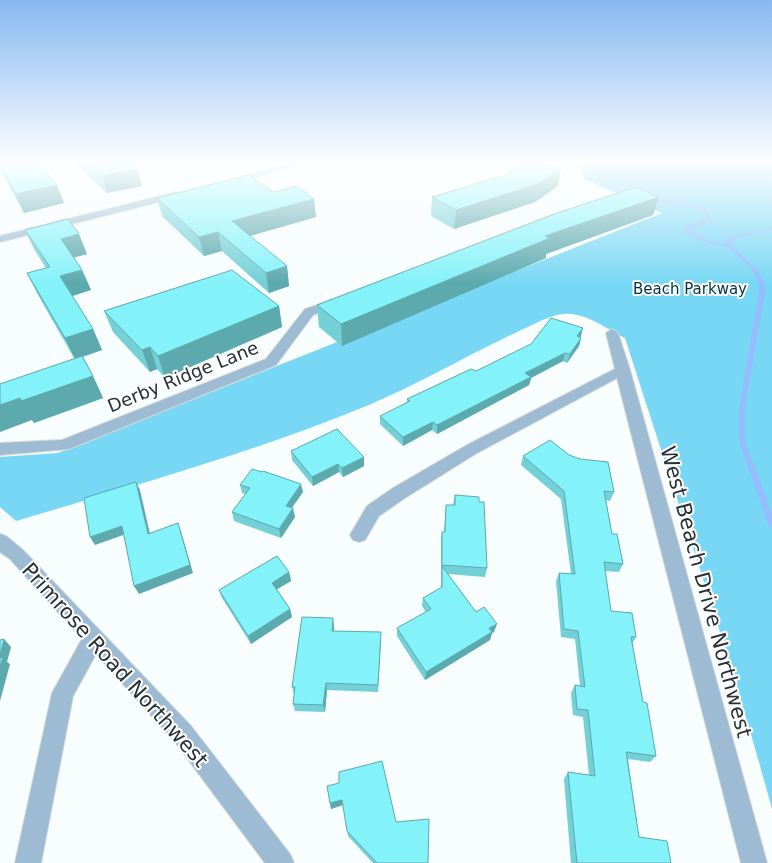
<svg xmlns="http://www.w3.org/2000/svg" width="772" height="863" font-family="'DejaVu Sans',sans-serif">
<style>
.green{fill:#78d7f4}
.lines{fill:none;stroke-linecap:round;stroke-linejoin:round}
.stream{fill:#94bdfd;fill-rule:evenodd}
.minor-casing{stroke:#d2d8da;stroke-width:2}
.minor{fill:#9dbbd2;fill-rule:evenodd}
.wall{fill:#72d0d6}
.shaded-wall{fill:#5ca9ae}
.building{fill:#84f2f9;stroke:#5ca9ae}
.labels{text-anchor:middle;stroke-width:4;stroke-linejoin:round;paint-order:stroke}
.far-park-label{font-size:15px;fill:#01333f;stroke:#fff}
.street-label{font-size:18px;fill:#273134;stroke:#fff}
.near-street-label{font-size:21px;fill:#273134;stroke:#fff}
</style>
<rect width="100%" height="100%" fill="#f8fdfe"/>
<path class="green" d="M 574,163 L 772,163 L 772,809 C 729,650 675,495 625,338 C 607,329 584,311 563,314 C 547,316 531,326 517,332 C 466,356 417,385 364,407 C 251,453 133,486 16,521 L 0,507 L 0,457 L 58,453 L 662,213 L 584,179 L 581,168 Z"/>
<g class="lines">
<path class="stream" d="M 614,163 L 619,163 L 650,183 L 647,187 L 639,190 L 639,194 L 636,195 L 636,188 L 645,185 L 646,183 Z
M 648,198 L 704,208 L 711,217 L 708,222 L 689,229 L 689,232 L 714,242 L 727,244 L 725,239 L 737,235 L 772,228 L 772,230 L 738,237 L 730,241 L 736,250 L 756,268 L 766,286 L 745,408 L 745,441 L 772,513 L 772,527 L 769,526 L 768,524 L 739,441 L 739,408 L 760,286 L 752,270 L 729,247 L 711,244 L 685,234 L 685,227 L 704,220 L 707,217 L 702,210 L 649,200 L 647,199 Z"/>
<g class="minor-casing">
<path id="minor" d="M 291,163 L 305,163 L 232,184 L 228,181 Z
M 176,192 L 180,195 L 179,197 L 0,242 L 0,236 Z
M 336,299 L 342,302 L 340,304 L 313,315 L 276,365 L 69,449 L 0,455 L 0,443 L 62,440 L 266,359 L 305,309 Z
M 612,329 L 618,333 L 630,370 L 767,863 L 741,863 L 617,378 L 477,453 L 405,498 L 379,516 L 365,540 L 359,542 L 353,540 L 350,535 L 367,506 L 393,488 L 467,445 L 615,369 L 606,333 Z
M 0,534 L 6,536 L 22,549 L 191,726 L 290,854 L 294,863 L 265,863 L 175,742 L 96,654 L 73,696 L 41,863 L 15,863 L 52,693 L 82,639 L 10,559 L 0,552 Z"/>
</g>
<use href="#minor" class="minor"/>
</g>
<path class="wall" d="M 0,163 L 40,166 L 64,203 L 24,213 L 0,169 Z
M 75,163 L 131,163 L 142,186 L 107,193 Z
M 561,168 L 558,186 L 535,202 L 454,229 L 431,216 L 432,197 L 498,179 Z
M 273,192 L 316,217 L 250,236 L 287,266 L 289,286 L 269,293 L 222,251 L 204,256 L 162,216 L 157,198 Z
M 659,197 L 653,215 L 546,254 L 546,258 L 342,346 L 319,327 L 317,305 Z
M 25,230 L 87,254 L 74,257 L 82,270 L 91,290 L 72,296 L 93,329 L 102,350 L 83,357 L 93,376 L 103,398 L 34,423 L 32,420 L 74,358 L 37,293 L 27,273 L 46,268 L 34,249 Z
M 279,306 L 282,327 L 165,378 L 157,369 L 150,372 L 113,332 L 104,311 Z
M 581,336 L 580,337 L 581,338 L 579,346 L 567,363 L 563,361 L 531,378 L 529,385 L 437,434 L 432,430 L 403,446 L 380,424 L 380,416 L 407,403 L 407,399 L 476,371 Z
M 291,451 L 364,457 L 364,466 L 343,477 L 339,472 L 313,486 L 292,460 Z
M 523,456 L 614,492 L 610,501 L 606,500 L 612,534 L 623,564 L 619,572 L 605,571 L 611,611 L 636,637 L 632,644 L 643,702 L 656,756 L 650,762 L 628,759 L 639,837 L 671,863 L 571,863 L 564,779 L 568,772 L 589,775 L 583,717 L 573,715 L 571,693 L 575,685 L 580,686 L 575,639 L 561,637 L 556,581 L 559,573 L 571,574 L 561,499 L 521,465 Z
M 240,485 L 303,492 L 292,508 L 295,517 L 281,538 L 234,521 L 232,512 L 245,494 L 242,493 Z
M 455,495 L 479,502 L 487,568 L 485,577 L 448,574 L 476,612 L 494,632 L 492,633 L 490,640 L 425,680 L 397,636 L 397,628 L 426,612 L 422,606 L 423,598 L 441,588 L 441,540 L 442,532 L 444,532 L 446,505 L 453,505 Z
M 289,572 L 291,581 L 277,589 L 290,609 L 292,617 L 251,644 L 222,598 L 219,590 Z
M 334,626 L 334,631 L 381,640 L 378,692 L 327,690 L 325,712 L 295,711 L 293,704 L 294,694 L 292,687 Z
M 327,786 L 396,822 L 428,863 L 373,863 L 348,836 L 343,805 L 331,809 Z"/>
<path class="shaded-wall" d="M 137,168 L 142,186 L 107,193 L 102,176 Z
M 561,168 L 558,186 L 535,202 L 454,229 L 456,210 Z
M 57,185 L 64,203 L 24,213 L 16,194 Z
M 659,197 L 653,215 L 546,254 L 546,258 L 342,346 L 341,324 L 545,236 Z
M 314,199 L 316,217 L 236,240 L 232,221 Z
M 218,232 L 222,251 L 204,256 L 199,237 Z
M 79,234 L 87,254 L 69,259 L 61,239 Z
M 287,266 L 289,286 L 269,293 L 266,273 Z
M 82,270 L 91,290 L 69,297 L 60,276 Z
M 279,306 L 282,327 L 165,378 L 158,356 Z
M 583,328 L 581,336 L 575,345 L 577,336 Z
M 93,329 L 102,350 L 75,359 L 65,338 Z
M 581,338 L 579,346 L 567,363 L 570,354 Z
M 150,347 L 157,369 L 150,372 L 142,350 Z
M 565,353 L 563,361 L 531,378 L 529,385 L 437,434 L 437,425 L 525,373 Z
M 93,376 L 103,398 L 34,423 L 32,420 L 0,432 L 0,405 L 20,398 Z
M 433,422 L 432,430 L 403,446 L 403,437 Z
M 364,457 L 364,466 L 343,477 L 342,468 Z
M 338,464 L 339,472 L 313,486 L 312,477 Z
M 136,482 L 140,490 L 152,543 L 148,534 Z
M 301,484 L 303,492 L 287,514 L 286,506 Z
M 293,508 L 295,517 L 281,538 L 279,529 Z
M 178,523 L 181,532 L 193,573 L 139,594 L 134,586 Z
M 122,526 L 126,534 L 95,545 L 90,537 Z
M 289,572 L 291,581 L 274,591 L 272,583 Z
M 290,609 L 292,617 L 251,644 L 248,636 Z
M 333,618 L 334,626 L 333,638 L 332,631 Z
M 497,624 L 494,632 L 492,633 L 490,640 L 425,680 L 426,672 L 489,628 Z
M 4,639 L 11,647 L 7,662 L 10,664 L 0,701 L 0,655 Z
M 326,683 L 327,690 L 325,712 L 323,705 Z
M 342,800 L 343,805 L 331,809 L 330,803 Z"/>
<path class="building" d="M 0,163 L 38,163 L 57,185 L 16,194 L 0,165 Z
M 88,163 L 131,163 L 137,168 L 102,176 Z
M 525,163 L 541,163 L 561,168 L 538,184 L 456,210 L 432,197 L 495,178 L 498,179 Z
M 249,175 L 273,192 L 297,186 L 314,199 L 232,221 L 287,266 L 266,273 L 218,232 L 199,237 L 157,198 Z
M 636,187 L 659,197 L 545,236 L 550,238 L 341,324 L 317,305 L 557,213 Z
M 68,219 L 79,234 L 61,239 L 82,270 L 60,276 L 93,329 L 65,338 L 27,273 L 50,267 L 25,230 Z
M 232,270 L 279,306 L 158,356 L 150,347 L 142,350 L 104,311 Z
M 551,318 L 583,328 L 577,336 L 581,338 L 570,354 L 565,353 L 525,373 L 531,377 L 437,425 L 433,422 L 403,437 L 380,416 L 410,401 L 407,399 L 471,369 L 476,371 L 531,344 Z
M 82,356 L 93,376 L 21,401 L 20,398 L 0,405 L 0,384 Z
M 337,429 L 364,457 L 342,468 L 338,464 L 312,477 L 291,451 Z
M 550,440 L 569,455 L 580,459 L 608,462 L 614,492 L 604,491 L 612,534 L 617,534 L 623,564 L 604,562 L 611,611 L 632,613 L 636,637 L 631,637 L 643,702 L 647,703 L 656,756 L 626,752 L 639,837 L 667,841 L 671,863 L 577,863 L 568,772 L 595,776 L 588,710 L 577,709 L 575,685 L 585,687 L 578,631 L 564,629 L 559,573 L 575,574 L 564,491 L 523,456 Z
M 252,469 L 262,472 L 263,471 L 301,484 L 286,506 L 293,508 L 279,529 L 232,512 L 250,488 L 240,485 Z
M 136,482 L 148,534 L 178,523 L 190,565 L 134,586 L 122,526 L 90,537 L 84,498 Z
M 455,495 L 479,497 L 479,502 L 484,502 L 487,568 L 442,565 L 442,532 L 445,532 L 446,505 L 455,505 Z
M 277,556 L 289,572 L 272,583 L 290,609 L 248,636 L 219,590 Z
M 442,566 L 476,612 L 484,607 L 497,624 L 489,628 L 492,632 L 426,672 L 397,628 L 431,609 L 423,598 L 442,587 Z
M 302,617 L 333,618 L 332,631 L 381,632 L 378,685 L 326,683 L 323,705 L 293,704 L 295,687 L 292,687 Z
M 4,639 L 0,655 L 0,640 Z
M 3,657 L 0,667 L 0,658 Z
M 382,761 L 396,822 L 429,819 L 428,863 L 377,863 L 347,831 L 342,800 L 330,803 L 327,786 L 339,783 L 339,772 Z"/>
<linearGradient id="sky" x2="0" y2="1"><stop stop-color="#86b8f0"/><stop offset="0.57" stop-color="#fcfeff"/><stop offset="1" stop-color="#fcfeff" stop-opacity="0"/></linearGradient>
<rect width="772" height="284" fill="url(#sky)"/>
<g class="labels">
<g class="far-park-label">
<text x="690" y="294">Beach Parkway</text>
</g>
<g class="street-label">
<text transform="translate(183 377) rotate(-22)" y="6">Derby Ridge Lane</text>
</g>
<g class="near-street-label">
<text transform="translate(706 592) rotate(75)" y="7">West Beach Drive Northwest</text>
<text transform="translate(115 665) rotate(48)" y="7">Primrose Road Northwest</text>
</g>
</g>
</svg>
